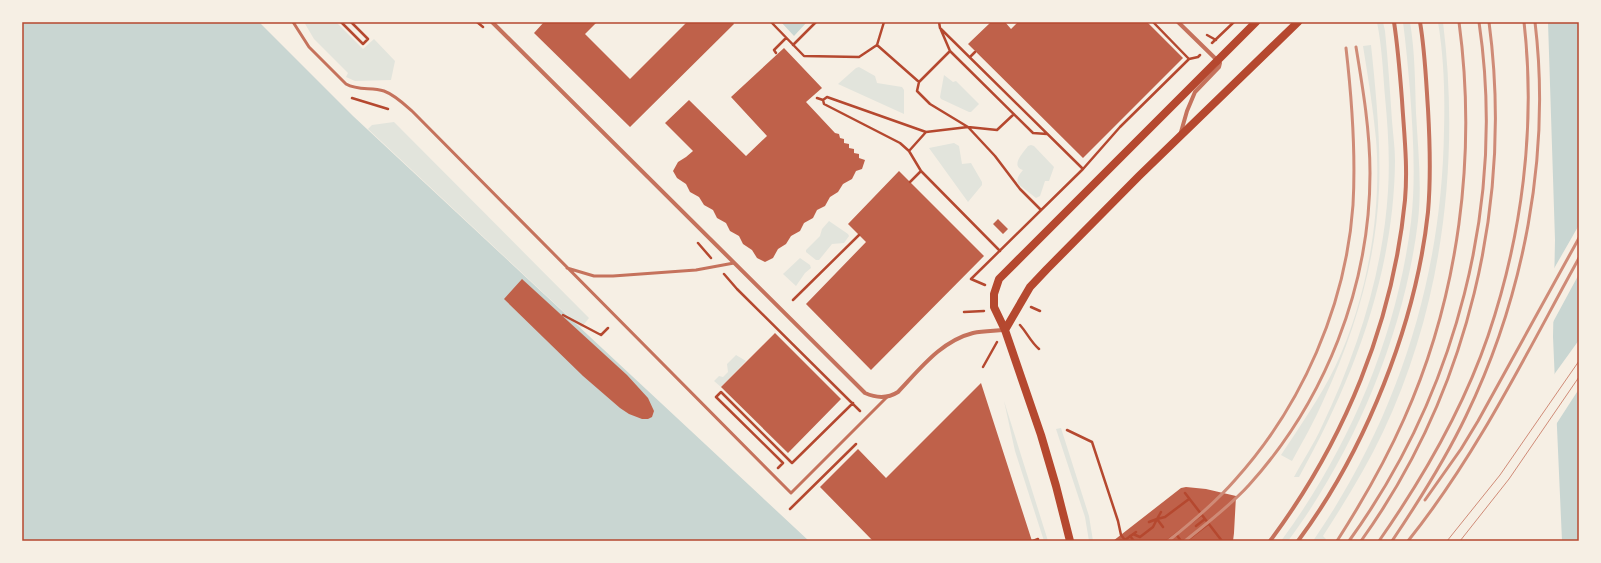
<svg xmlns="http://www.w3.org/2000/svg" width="1601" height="563" font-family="'Alegreya Sans',sans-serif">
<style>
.green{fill:#e2e4dc}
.water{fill:#c9d6d2}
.pier{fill:#f6efe4}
.building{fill:#bf614a}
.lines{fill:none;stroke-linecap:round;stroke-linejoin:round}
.path{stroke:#b5482f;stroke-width:2.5}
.service{stroke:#c5725c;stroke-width:3}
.minor{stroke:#c5725c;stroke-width:4}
.secondary{stroke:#b5482f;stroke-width:8}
.tram{stroke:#cf8b77;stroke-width:1}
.rail{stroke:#cf8b77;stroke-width:3}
.neatline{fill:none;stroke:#b5482f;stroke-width:1.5}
</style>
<rect width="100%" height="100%" fill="#f6efe4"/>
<path class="green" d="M 304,22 L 336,22 L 363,49 L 374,39 L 395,61 L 391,80 L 355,81 L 346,77 L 348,73 L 314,39 Z
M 1377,22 L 1383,22 L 1385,31 C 1388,61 1390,91 1392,121 C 1393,134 1395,148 1395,161 C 1394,274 1353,380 1299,477 L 1294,477 C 1303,460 1314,444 1322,426 C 1357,353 1383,273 1388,191 C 1390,160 1388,128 1385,97 C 1383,72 1382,47 1377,22 Z
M 1403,22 L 1410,22 C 1415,52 1415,82 1416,113 C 1418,149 1422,185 1418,221 C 1405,331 1354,453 1288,541 L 1281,541 C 1349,449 1397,336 1411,222 C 1416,179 1413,134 1410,91 C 1408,68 1406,45 1403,22 Z
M 1438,22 L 1443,22 C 1460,160 1443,305 1383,432 C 1366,468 1345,502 1323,536 L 1326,539 L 1325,541 L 1313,541 C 1397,419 1442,279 1444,130 C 1445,94 1444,58 1438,22 Z
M 1371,45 C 1376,93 1381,142 1379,190 C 1376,262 1354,334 1324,399 C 1315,420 1303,441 1292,461 L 1281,455 C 1300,426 1320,398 1335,367 C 1367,300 1382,213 1376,139 C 1373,108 1368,77 1363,46 Z
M 859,67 L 875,76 L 877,83 L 902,87 L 904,90 L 904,114 L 838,84 L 856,68 Z
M 944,75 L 953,82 L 956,81 L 979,104 L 971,112 L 969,112 L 941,99 L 940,97 Z
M 394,122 L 589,318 L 581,328 L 368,129 L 372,125 Z
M 954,143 L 959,146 L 962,164 L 971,163 L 982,182 L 982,185 L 968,202 L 929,148 Z
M 1031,145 L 1034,146 L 1054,167 L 1049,181 L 1045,181 L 1040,196 L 1036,198 L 1018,184 C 1016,178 1019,175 1023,170 C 1010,166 1023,153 1028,146 Z
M 829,221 L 848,234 L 849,236 L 844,243 L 832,244 L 819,260 L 816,260 L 806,252 L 806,250 L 820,236 L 822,229 Z
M 800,258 L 810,265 L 811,268 L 805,273 L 796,286 L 783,274 Z
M 736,355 L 746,361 L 721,387 L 714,381 L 719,376 L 723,377 L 728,372 L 727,364 Z
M 1004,401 L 1048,541 L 1044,541 L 1015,451 Z
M 1061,428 L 1089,516 L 1093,541 L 1089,541 L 1085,517 L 1056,429 Z"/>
<path class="water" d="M 22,22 L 259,22 L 353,116 L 809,541 L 22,541 Z
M 781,22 L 807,22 L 794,36 Z
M 1548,22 L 1579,22 L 1579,541 L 1562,541 L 1553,337 L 1555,240 Z"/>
<path class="pier" d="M 1579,225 L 1579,274 L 1552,324 L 1552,272 Z
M 1579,340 L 1579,389 L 1555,426 L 1553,376 Z"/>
<path class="building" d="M 544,22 L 597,22 L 585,34 L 630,79 L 687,22 L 733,22 L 734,24 L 630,127 L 534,33 Z
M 991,22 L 1005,22 L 1011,29 L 1018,22 L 1147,22 L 1183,58 L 1083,158 L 968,44 Z
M 784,48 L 822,88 L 806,102 L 835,133 L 839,134 L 840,138 L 844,139 L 844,143 L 849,144 L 849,148 L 854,149 L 854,153 L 859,154 L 859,158 L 865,160 L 862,169 L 856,171 L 852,179 L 843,184 L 838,192 L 830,197 L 825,206 L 817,210 L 813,218 L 804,223 L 800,231 L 791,236 L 786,244 L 778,249 L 773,258 L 765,262 L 757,258 L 752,250 L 743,244 L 739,236 L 730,231 L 726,223 L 717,218 L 713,210 L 704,205 L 699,197 L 690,192 L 686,184 L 677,178 L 673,171 L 678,162 L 686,157 L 693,151 L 665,123 L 689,100 L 746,156 L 767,136 L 731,97 Z
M 899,171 L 984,256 L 871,370 L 806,304 L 866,242 L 848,224 Z
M 998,219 L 1008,229 L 1003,234 L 993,224 Z
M 522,279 L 627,375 L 648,398 L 654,411 L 652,417 L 648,419 L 642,419 L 629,414 L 620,408 L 583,376 L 504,299 Z
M 775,333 L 841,399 L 788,453 L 721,387 Z
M 981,383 L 1032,541 L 873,541 L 820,487 L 858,449 L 886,478 Z
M 1186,487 L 1206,489 L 1236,496 L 1234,533 L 1233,541 L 1113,541 L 1181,488 Z"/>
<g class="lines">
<path class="path" d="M 341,22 L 363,44 L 368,39 L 351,22
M 477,22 L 483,27
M 771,22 L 804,56 L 859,57 L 877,45 L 884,22
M 939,22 L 940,28 L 1083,169
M 1153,22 L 1189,59
M 941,30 L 950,51 L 1033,133 L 1047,134
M 1207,35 L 1216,40
M 1212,43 L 1234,22
M 793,45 L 816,22
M 877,45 L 919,82 L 917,91 L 930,104 L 968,127 L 995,156 L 1020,189 L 1041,210
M 776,53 L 774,50 L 786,38
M 970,57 L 975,52
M 919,82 L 950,51
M 352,98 L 388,109
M 817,98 L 823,100 L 824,104 L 900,143 L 909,151 L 921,171 L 1000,251
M 823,100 L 827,97 L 926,132 L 968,127 L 997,130 L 1014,114
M 909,151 L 926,132
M 910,182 L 921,171
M 698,243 L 711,258
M 724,274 L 737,289 L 860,411
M 985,285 L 971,279 L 1083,169 L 1120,127 L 1189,59 L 1198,57 L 1200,55
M 793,300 L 859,235
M 1031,307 L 1040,311
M 964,312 L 984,311
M 563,315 L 601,335 L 608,328
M 1020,325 C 1028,334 1030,341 1039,349
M 983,367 L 997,342
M 1067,430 L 1092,442 L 1118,521 L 1121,535 L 1125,540
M 778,468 L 783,463 L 716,397 L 721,392 L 792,463 L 853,403
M 1185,493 L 1222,541
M 790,509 L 856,444
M 1161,512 L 1157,519 L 1165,517 L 1189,499
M 1157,519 L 1163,527
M 1196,526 L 1205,519
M 1133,534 L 1140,537 L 1153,527 L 1157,519 L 1149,522
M 1176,534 L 1201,515
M 1130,536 L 1134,541
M 1125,540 L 1136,532
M 1033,541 L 1038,539
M 1167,541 L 1176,534 L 1181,541
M 1186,541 L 1208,524"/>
<path class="service" d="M 293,22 L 309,47 L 346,84 C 358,91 371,87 384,91 C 395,95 404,104 413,112 L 791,493 L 887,397
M 567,268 L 594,276 L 613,276 L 696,270 L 734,263"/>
<path class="minor" d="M 492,22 L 865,393 C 876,398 887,399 898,392 C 920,369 941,341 973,333 C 983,331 994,331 1004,330
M 1178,22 L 1220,63 L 1219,67 L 1195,92 L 1187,111 L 1181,132
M 1270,541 C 1344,442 1393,323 1405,200 C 1408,166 1404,133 1402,100 C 1400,74 1398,48 1394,22
M 1298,541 C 1365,451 1416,324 1428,212 C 1431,178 1430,144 1428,109 C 1426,80 1425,51 1420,22"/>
<path class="secondary" d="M 1005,330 L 1030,287 L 1047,269 L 1139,176 L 1298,22
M 1070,541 L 1056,486 L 1041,435 L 1005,330 L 994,307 L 994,294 L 999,279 L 1256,22"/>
<path class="tram" d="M 1447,541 L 1500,475 L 1579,361
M 1460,541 L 1509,479 L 1579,377"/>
<path class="rail" d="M 1425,500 L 1461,449 L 1478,421 L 1579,238
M 1168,541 C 1191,523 1215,503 1235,480 C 1302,406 1346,305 1353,205 C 1356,152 1352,100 1346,48
M 1185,541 C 1207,523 1230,506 1249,485 C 1325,401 1370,287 1370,173 C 1370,131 1363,89 1356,47
M 1337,541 C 1362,502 1385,462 1404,419 C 1459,296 1477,155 1459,22
M 1349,541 C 1456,393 1506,204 1479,22
M 1361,541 C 1468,392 1513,203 1489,22
M 1379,541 C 1423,478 1463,409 1488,336 C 1522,236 1536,127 1524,22
M 1392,541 C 1419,501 1445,460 1466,416 C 1524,296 1551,155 1535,22
M 1408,541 C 1477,455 1526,354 1579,258"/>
</g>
<rect width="1601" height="563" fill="none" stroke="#f6efe4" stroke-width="46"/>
<rect x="23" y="23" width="1555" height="517" class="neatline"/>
</svg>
